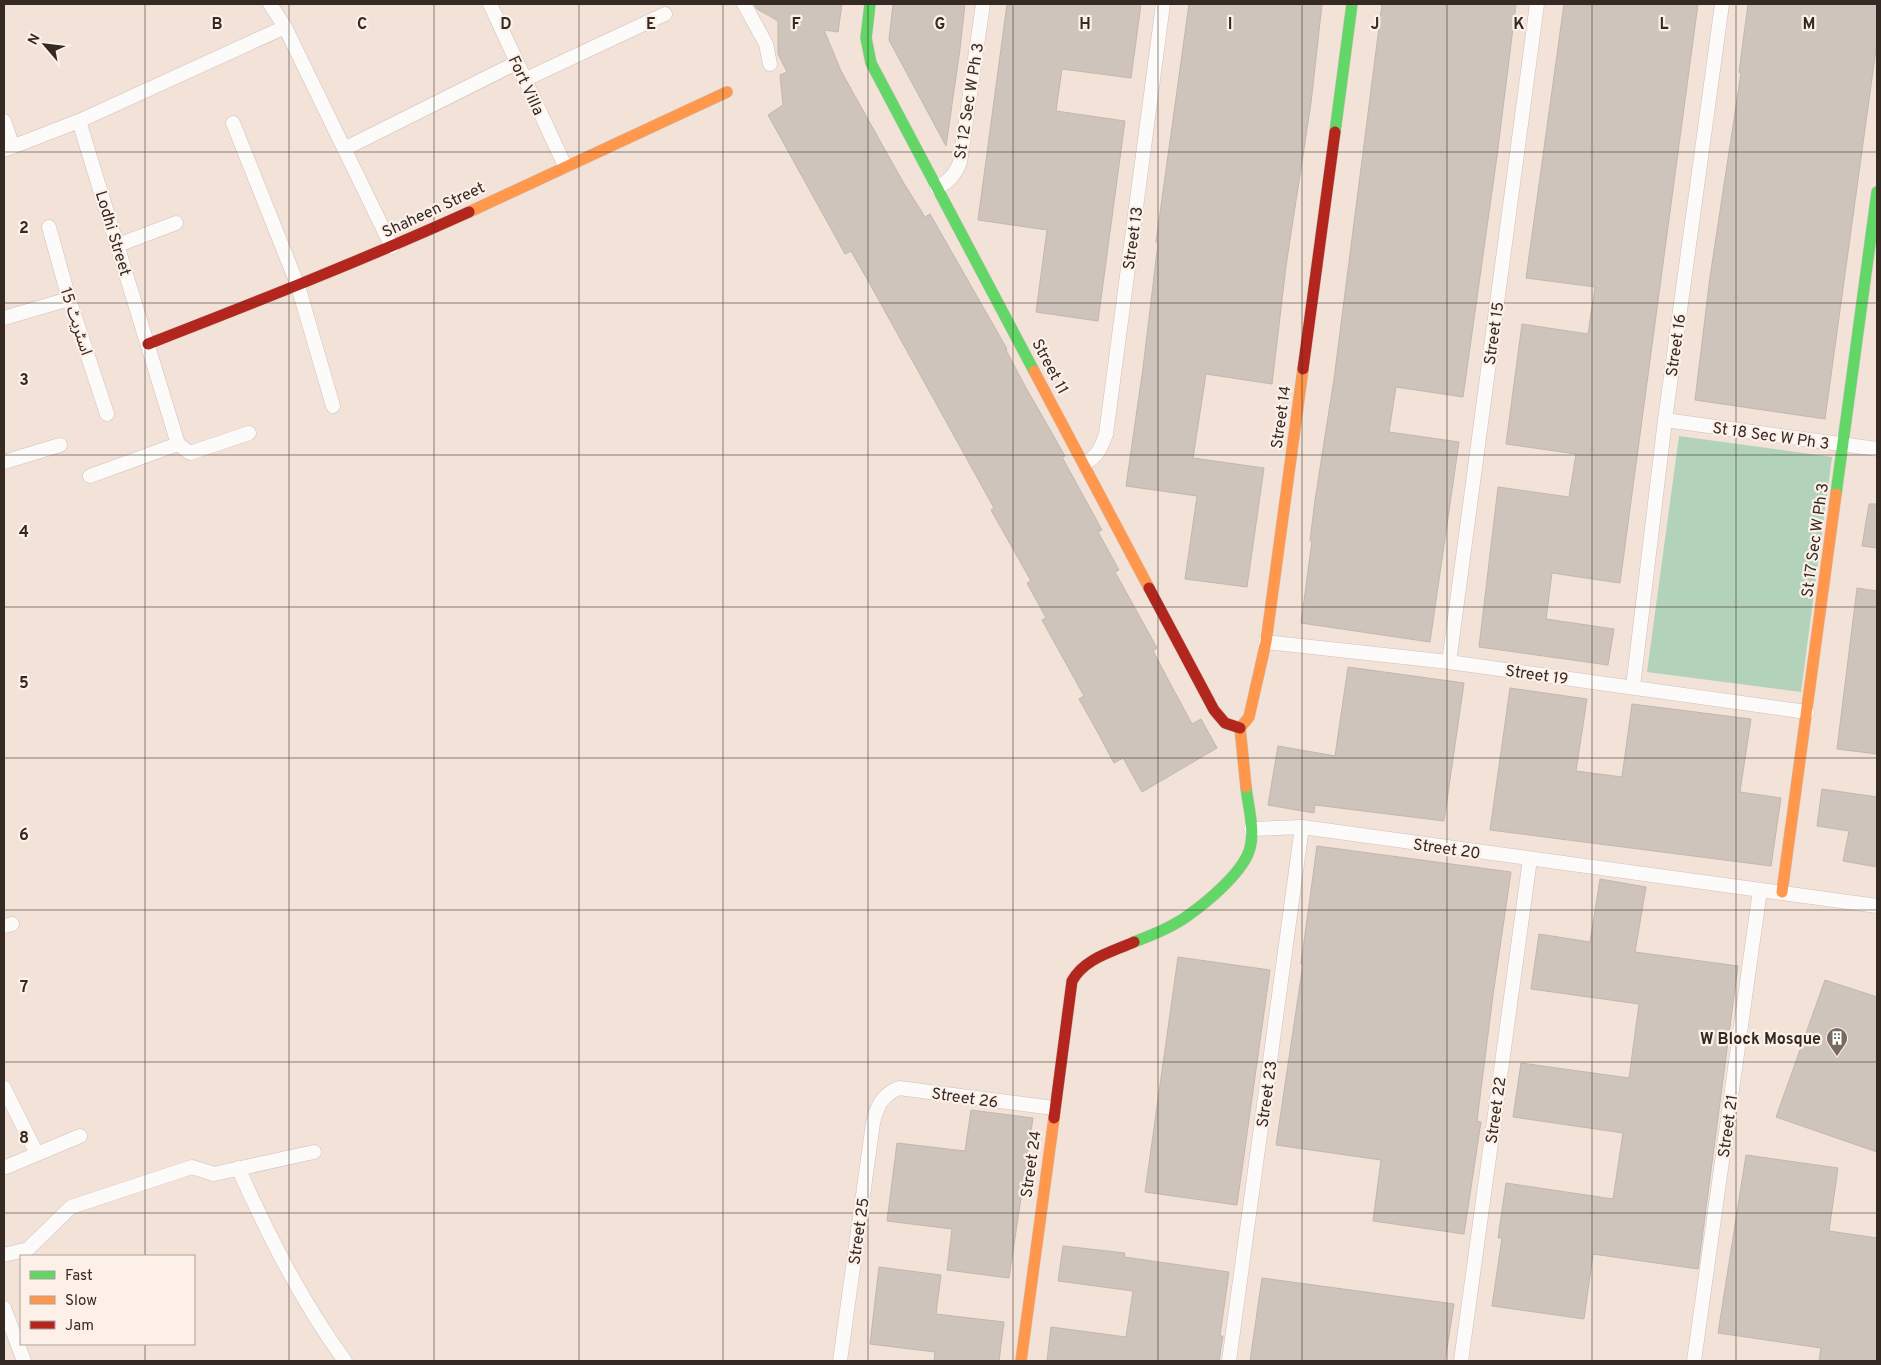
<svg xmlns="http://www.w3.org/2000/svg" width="1881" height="1365" font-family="Overpass,'Noto Sans Arabic',sans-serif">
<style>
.green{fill:#b2d2b9}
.building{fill:#cfc4bb;stroke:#c2b7ae}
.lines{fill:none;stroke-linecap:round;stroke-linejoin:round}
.street-casing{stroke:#cec1ba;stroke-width:15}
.fast-casing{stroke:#cec1ba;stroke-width:12}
.slow-casing{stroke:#cec1ba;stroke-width:12}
.jam-casing{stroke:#cec1ba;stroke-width:12}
.street{stroke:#fdfbf9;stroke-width:14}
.fast{stroke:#63d668;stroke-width:11}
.slow{stroke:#ff974d;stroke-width:11}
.jam{stroke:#b3261e;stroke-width:11}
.grid{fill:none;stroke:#352a23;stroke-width:1;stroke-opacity:0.55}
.labels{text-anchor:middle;stroke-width:4.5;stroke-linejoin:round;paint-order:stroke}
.street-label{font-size:16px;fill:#352a23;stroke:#fcf0e9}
.poi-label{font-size:16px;font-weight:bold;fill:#352a23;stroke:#fcf0e9;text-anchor:end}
.grid-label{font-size:16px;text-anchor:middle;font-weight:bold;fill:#352a23;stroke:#fcf0e9;stroke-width:4.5;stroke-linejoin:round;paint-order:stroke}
</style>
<rect width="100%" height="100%" fill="#f2e2d8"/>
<path class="green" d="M 1679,436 L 1832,457 L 1801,692 L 1647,672 Z"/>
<path class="building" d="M 754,4 L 842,4 L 838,32 L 824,30 L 841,71 L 903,182 L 925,217 L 930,214 L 1007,349 L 1006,350 L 1025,386 L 1065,456 L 1062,457 L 1102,530 L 1098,532 L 1119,570 L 1115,572 L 1157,648 L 1153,651 L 1171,685 L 1192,724 L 1201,719 L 1217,748 L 1142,792 L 1123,758 L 1114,763 L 1098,733 L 1079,699 L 1084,696 L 1042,620 L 1046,618 L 1027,583 L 1031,581 L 991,510 L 994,508 L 871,286 L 851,251 L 845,254 L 768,115 L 783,105 L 780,75 L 787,72 L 778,54 L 778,21 L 757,9 Z
M 893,4 L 965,4 L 960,49 L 946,146 L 889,40 Z
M 1007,4 L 1141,4 L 1131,78 L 1062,69 L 1056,111 L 1125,121 L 1098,321 L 1036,312 L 1047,230 L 978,220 Z
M 1189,4 L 1322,4 L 1311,103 L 1286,266 L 1272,384 L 1206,374 L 1193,458 L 1264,468 L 1247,587 L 1185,579 L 1197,496 L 1126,486 L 1143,368 L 1158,243 L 1156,242 Z
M 1382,4 L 1516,4 L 1497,156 L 1463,397 L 1396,387 L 1389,432 L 1459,442 L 1430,642 L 1301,623 L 1312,541 L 1310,541 L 1315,500 L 1334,379 Z
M 1564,4 L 1698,4 L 1620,583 L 1552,573 L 1546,619 L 1614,629 L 1608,665 L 1479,647 L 1498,487 L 1569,497 L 1576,454 L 1506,444 L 1522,324 L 1588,334 L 1595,287 L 1526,278 Z
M 1748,4 L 1877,4 L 1877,42 L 1825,419 L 1695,400 L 1710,277 L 1741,73 L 1739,72 Z
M 1869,504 L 1877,504 L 1877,548 L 1862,546 Z
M 1857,588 L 1877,591 L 1877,754 L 1837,749 Z
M 1348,667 L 1464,683 L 1444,821 L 1315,805 L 1314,813 L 1268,805 L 1278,746 L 1335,756 Z
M 1510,688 L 1587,699 L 1576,771 L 1622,777 L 1632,704 L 1751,719 L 1740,792 L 1781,798 L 1771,866 L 1490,830 Z
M 1822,789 L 1877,797 L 1877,867 L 1843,861 L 1849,831 L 1817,826 Z
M 1317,846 L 1511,872 L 1493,995 L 1477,1121 L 1481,1122 L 1464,1234 L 1373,1221 L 1381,1160 L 1276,1145 L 1303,964 L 1301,964 Z
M 1600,879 L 1646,887 L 1635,952 L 1738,966 L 1698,1269 L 1593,1254 L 1584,1319 L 1492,1306 L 1502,1238 L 1498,1238 L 1506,1183 L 1613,1199 L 1623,1133 L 1513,1117 L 1521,1063 L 1629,1078 L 1639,1004 L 1531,989 L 1539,934 L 1590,942 Z
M 1178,957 L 1270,970 L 1237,1205 L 1145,1192 Z
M 1825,980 L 1877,997 L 1877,1152 L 1776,1117 Z
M 971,1110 L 1033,1118 L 1009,1278 L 947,1270 L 952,1229 L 887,1221 L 897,1143 L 965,1151 Z
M 1746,1155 L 1838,1168 L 1829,1231 L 1877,1238 L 1877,1361 L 1819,1361 L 1821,1348 L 1718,1333 Z
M 1063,1246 L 1125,1253 L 1124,1257 L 1229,1272 L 1220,1336 L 1223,1336 L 1219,1361 L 1047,1361 L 1051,1327 L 1126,1337 L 1133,1291 L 1058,1281 Z
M 879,1267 L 941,1275 L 936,1314 L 1004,1322 L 999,1361 L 934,1361 L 935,1352 L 870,1344 Z
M 1262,1278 L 1454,1304 L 1445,1361 L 1250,1361 Z"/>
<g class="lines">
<g class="street-casing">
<path id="street" d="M 270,4 L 285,27 L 392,247
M 490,4 L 565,166
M 744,4 L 766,44 L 770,64
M 524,80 L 665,14
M 4,121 L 13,147
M 79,121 L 178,444 L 90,476
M 233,123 L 298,286 L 333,406
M 344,149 L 516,63
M 4,150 L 79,121 L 285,27
M 937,188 C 949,181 955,175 960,162 L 983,4
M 49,227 L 69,299 L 107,414
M 118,245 L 176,223
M 4,318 L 69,299
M 1665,420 L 1877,449
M 178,444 L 190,453 L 249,433
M 4,462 L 60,445
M 1085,463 C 1098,456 1101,448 1106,434 L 1163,4
M 1266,642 L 1449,662 L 1807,712
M 1449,662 L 1537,4
M 1633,687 L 1665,420 L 1722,4
M 1251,829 L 1302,827 L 1877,906
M 4,926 L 12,924
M 4,1088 L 37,1154
M 6,1167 L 80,1136
M 238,1168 C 269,1236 301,1301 345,1361
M 4,1255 L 28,1249 L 71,1207 L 192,1167 L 214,1174 L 314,1152
M 4,1308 L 24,1361
M 840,1361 L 873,1123 C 877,1106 882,1095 899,1088 L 1054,1108
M 1229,1361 L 1302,827
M 1461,1361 L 1530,859
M 1694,1361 L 1760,890"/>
</g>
<g class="fast-casing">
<path id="fast" d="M 870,4 L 866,38 L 871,63 L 1034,371
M 1335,132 L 1352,4
M 1836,494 L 1877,192
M 1134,942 C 1152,935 1170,928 1186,917 C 1206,903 1244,872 1250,848 C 1255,830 1248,806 1246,787"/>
</g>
<g class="slow-casing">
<path id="slow" d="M 469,212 L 727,92
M 1034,371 L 1149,588
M 1246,787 L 1240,728 L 1249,717 L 1266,642 L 1303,369
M 1782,892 L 1836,494
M 1021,1361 L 1054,1118"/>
</g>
<g class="jam-casing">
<path id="jam" d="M 148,344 C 256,302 363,260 469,212
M 1303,369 L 1335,132
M 1149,588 L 1214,710 L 1225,723 L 1240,728
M 1054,1118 L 1072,981 C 1085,958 1112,952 1134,942"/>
</g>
<use href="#street" class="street"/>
<use href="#fast" class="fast"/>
<use href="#slow" class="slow"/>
<use href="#jam" class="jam"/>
</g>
<path class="grid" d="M 145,4 L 145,1256M 289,4 L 289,1361M 434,4 L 434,1361M 579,4 L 579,1361M 723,4 L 723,1361M 868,4 L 868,1361M 1013,4 L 1013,1361M 1158,4 L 1158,1361M 1302,4 L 1302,1361M 1447,4 L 1447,1361M 1592,4 L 1592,1361M 1736,4 L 1736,1361M 4,152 L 1877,152M 4,303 L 1877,303M 4,455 L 1877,455M 4,607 L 1877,607M 4,758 L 1877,758M 4,910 L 1877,910M 4,1062 L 1877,1062M 4,1213 L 1877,1213M 145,1344 L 145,1361"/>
<defs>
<g id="building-pin" transform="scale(1.125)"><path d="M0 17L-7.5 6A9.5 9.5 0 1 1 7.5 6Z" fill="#776a62" stroke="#fcf0e9"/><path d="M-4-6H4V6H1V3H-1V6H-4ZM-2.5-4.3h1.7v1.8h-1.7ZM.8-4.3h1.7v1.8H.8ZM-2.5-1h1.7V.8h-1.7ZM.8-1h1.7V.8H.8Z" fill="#fff"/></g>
</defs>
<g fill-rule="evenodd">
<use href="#building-pin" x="1837" y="1038"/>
</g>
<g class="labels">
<g class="street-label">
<text transform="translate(527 85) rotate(65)" y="6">Fort Villa</text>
<text transform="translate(968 101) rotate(-81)" y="6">St 12 Sec W Ph 3</text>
<text transform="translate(433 209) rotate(-25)" y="6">Shaheen Street</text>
<text transform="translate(114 233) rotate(73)" y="6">Lodhi Street</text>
<text transform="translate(1132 238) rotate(-82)" y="6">Street 13</text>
<text transform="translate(77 321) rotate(72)" y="6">اسٹریٹ 15</text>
<text transform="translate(1493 333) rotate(-82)" y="6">Street 15</text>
<text transform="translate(1675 345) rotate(-82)" y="6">Street 16</text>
<text transform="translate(1051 366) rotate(62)" y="6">Street 11</text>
<text transform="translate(1280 417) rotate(-82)" y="6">Street 14</text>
<text transform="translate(1771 435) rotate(8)" y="6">St 18 Sec W Ph 3</text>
<text transform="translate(1814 540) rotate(-82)" y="6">St 17 Sec W Ph 3</text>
<text transform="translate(1537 674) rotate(8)" y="6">Street 19</text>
<text transform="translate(1447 848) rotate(8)" y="6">Street 20</text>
<text transform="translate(1266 1094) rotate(-82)" y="6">Street 23</text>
<text transform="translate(965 1097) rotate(8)" y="6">Street 26</text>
<text transform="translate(1495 1110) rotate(-82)" y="6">Street 22</text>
<text transform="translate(1727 1126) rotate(-82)" y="6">Street 21</text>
<text transform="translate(1030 1164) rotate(-82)" y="6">Street 24</text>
<text transform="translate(858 1231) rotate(-82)" y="6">Street 25</text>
</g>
<g class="poi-label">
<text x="1821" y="1044">W Block Mosque</text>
</g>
</g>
<g class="grid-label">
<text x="217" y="29">B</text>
<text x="362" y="29">C</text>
<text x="506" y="29">D</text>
<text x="651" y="29">E</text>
<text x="796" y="29">F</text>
<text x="940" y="29">G</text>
<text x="1085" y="29">H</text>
<text x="1230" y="29">I</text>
<text x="1375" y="29">J</text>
<text x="1519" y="29">K</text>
<text x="1664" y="29">L</text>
<text x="1809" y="29">M</text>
<text x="24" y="233">2</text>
<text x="24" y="385">3</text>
<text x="24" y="537">4</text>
<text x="24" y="688">5</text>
<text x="24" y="840">6</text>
<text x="24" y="992">7</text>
<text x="24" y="1143">8</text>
</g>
<rect width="1881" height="1365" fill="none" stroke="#352a23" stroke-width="10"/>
<rect x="20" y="1255" width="175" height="90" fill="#fcf0e9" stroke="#aca19a"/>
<rect x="30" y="1271" width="25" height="8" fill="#63d668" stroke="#aca19a"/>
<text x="65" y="1280" font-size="15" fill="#352a23">Fast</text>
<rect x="30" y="1296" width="25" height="8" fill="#ff974d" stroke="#aca19a"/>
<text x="65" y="1305" font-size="15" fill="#352a23">Slow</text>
<rect x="30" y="1321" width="25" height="8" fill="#b3261e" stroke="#aca19a"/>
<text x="65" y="1330" font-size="15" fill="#352a23">Jam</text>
<g transform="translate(45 45) rotate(298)" stroke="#fcf0e9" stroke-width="4" paint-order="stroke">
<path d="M0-4L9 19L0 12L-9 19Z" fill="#352a23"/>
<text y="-8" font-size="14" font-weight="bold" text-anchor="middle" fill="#352a23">N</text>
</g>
</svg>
